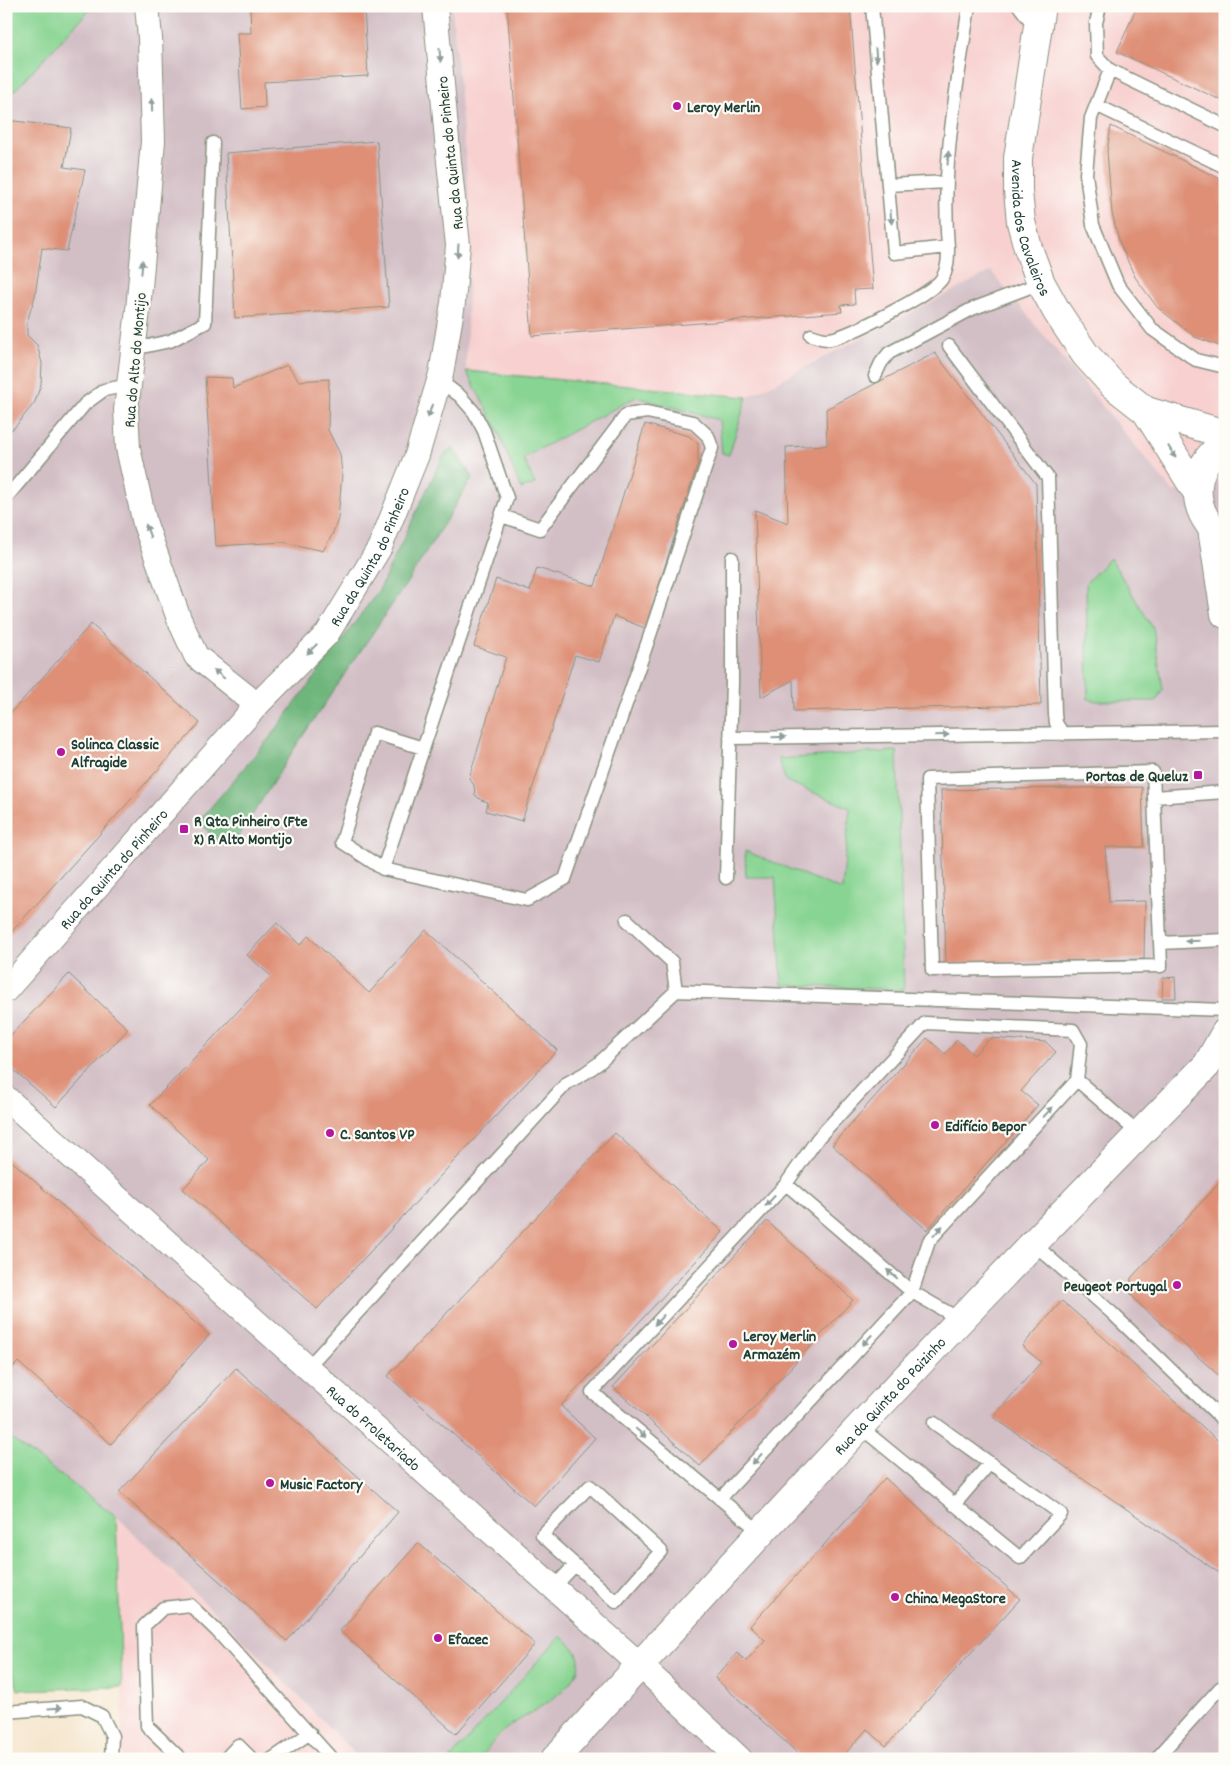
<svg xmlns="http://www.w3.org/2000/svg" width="1231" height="1765" font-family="Dekko,sans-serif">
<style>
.built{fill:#f7d0cf}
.industrial{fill:#d2bec5}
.green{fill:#88d492;stroke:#548863}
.forest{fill:#6eb67c;stroke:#467a58}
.building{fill:#de8f76}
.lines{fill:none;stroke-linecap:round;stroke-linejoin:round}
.service-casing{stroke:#8a9180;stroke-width:15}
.minor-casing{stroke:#8a9180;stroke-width:26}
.tertiary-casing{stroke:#8a9180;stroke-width:30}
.service{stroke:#fff;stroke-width:12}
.minor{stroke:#fff;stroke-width:24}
.tertiary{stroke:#fff;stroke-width:28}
.oneway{fill:#8f9e9a}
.poi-dot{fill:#b5179e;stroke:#fdfcf7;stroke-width:2}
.labels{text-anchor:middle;stroke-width:4.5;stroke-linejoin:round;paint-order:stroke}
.poi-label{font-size:16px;font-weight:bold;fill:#1f3d34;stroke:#fdfcf7;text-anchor:start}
.street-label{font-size:16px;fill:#1f3d34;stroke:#fdfcf7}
</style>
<rect width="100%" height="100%" fill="#fdfcf7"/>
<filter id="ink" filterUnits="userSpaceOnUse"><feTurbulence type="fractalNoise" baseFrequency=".02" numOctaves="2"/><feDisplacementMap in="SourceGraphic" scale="10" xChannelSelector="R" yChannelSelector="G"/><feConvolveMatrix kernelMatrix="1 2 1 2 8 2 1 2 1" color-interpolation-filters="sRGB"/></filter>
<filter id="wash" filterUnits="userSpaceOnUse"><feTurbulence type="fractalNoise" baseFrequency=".0096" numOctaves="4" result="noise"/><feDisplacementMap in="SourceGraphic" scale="20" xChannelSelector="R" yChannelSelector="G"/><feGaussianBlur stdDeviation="1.12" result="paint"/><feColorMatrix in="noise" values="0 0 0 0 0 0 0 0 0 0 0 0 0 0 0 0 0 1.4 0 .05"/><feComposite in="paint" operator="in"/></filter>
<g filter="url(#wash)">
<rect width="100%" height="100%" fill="#f5e5cc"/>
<path class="built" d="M 452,6 L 1225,6 L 1225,480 L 1173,493 L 991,271 L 747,397 L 466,371 L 470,209 Z
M 116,1516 L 269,1666 L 360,1759 L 122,1759 L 122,1687 Z"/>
<path class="industrial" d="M 93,6 L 452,6 L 470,209 L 466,370 L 747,397 L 991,271 L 1173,492 L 1225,480 L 1225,1759 L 478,1759 L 506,1729 L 549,1701 L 560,1636 L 450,1759 L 360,1759 L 269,1666 L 116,1516 L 6,1435 L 6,100 Z"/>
<path class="green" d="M 6,6 L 93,6 L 6,100 Z
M 466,371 L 747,397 L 729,455 L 722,453 L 719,420 L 636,397 L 523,458 L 535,484 L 521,489 L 496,426 Z
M 1110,558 L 1153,628 L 1163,689 L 1156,701 L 1097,701 L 1088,699 L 1086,583 Z
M 897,751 L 904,990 L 782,985 L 775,877 L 746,877 L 745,851 L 842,890 L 850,808 L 786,781 L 778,759 Z
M 6,1435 L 116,1516 L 122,1687 L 18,1690 L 6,1650 Z
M 560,1636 C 568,1642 577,1649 579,1659 C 583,1688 526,1714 507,1728 C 497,1736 488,1749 478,1759 L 450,1759 Z"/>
<path class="forest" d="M 452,447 L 473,477 L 410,578 L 296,746 L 239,836 L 220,845 L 199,821 L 271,736 L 379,590 L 443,456 Z"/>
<g id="blocks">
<path class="building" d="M 250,6 L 364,6 L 368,76 L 264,82 L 265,107 L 242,109 L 237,33 L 251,33 Z
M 507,6 L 850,6 L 873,289 L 854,290 L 855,304 L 841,305 L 842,312 L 532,336 Z
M 1137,6 L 1225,6 L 1225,102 L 1117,52 Z
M 7,120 L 71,128 L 64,167 L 85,170 L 67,251 L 42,248 L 35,296 L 27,322 L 27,335 L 37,345 L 42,363 L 41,384 L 35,402 L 14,428 L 6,433 Z
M 1111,126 L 1225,181 L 1225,348 L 1195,337 L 1157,307 L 1135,277 L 1120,244 L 1112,213 L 1107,151 Z
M 377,141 L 389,307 L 235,318 L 226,153 Z
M 935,353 L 1036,484 L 1041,705 L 794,711 L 793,680 L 761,697 L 755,510 L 788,523 L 786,447 L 827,445 L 826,409 Z
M 287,365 L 299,381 L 329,379 L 328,430 L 340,454 L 342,474 L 338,519 L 332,535 L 323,551 L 284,542 L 216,546 L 205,377 L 232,378 L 233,388 Z
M 645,424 L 689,436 L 698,444 L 698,463 L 645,628 L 614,616 L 599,662 L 575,655 L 522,821 L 486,811 L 488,802 L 481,800 L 475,795 L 474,785 L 469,778 L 506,657 L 474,646 L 496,579 L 530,591 L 537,568 L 595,586 Z
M 91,624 L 200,723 L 6,938 L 6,718 Z
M 1142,787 L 1144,847 L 1105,847 L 1109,902 L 1145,901 L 1144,959 L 946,964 L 941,790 Z
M 277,923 L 300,945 L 308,936 L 369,993 L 426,930 L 557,1050 L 317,1309 L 183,1189 L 209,1160 L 150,1105 L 271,976 L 247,955 Z
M 69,974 L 128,1029 L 56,1107 L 6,1063 L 6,1040 Z
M 1175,977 L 1176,998 L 1162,998 L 1163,978 Z
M 927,1038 L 945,1054 L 957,1040 L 974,1055 L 990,1038 L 1046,1042 L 1056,1052 L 1021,1091 L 1038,1105 L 927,1230 L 832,1145 Z
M 615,1133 L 723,1232 L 561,1406 L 595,1438 L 534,1506 L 388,1376 Z
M 6,1156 L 209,1335 L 111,1444 L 18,1362 L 6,1375 Z
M 1225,1177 L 1225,1381 L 1136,1301 L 1130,1292 L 1131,1278 Z
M 767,1221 L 853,1300 L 700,1466 L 613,1387 Z
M 1062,1301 L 1083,1319 L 1225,1447 L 1225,1577 L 993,1417 L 1041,1362 L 1022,1346 Z
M 236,1368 L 398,1512 L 287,1641 L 119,1492 Z
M 885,1478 L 1020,1599 L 886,1746 L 867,1729 L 847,1752 L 854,1759 L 804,1759 L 715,1678 L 737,1653 L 746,1661 L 765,1640 L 750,1626 Z
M 418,1543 L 535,1644 L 456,1734 L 340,1631 Z"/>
</g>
</g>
<g filter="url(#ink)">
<use href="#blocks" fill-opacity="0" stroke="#8a9180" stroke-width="1"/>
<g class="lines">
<g class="service-casing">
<path id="service" d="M 872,6 L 894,253 L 948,247 C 941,166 957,86 969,6
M 1019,6 L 1036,28
M 1100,6 L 1096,23 L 1097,56 L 1110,70 L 1225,126
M 1110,70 L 1091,118 L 1086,174 L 1093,225 L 1118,285 L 1152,329 L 1196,360 L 1225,367
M 1096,105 L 1225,167
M 888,185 L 947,182
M 811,335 C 817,337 824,340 830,339 C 849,336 929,295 941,280 C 948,270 948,259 948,247
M 949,346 L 1048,478 L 1055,714 L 1056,723 L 1063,734
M 133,349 L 170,341 L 205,323 L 213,143
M 875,376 L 881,363 L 889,353 L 972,309 L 1041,283
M 6,498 L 85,404 L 104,390 L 129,385
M 730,738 L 1225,731
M 423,748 L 374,733 L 342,842 L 383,869 L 507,498 L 484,431 L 474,412 L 460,396 L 439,380
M 1153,772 L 1161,966 L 932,970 L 927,779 Z
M 1154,797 L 1225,792
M 383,869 L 527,900 L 565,879 L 648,641 L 712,448 L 708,436 L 693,422 L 647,412 L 626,415 L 540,529 L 502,516
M 726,878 L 732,683 L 732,558
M 627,920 L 672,962 L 676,991
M 1160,943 L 1225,940
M 786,1184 L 818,1138 L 925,1023 L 1073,1030 L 1081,1044 L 1077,1080
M 1033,1243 L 1112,1313 L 1225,1422
M 307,1368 L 567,1083 L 585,1073 L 599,1063 L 676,991 L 1225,1010
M 859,1426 L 1020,1558 L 1061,1514 L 934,1423
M 590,1486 L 661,1551 L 616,1602 L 542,1535 Z
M 720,1499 L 912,1292 L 929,1241 L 1077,1080 L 1139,1134
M 954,1505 L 990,1463
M 760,1532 L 592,1392 L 786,1184 L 912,1292 L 961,1320
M 553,1588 L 575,1565
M 6,1712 L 82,1706 L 102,1716 L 112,1736 L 111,1759
M 181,1759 L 147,1726 L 144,1626 L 163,1608 L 190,1605 L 217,1631 L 332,1759
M 225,1759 L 238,1745 L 252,1759
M 272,1759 L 310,1733
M 1156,1759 L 1220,1688 L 1225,1692"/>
</g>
<g class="minor-casing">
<g id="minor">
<path d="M 147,6 L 150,38 L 153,141 L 138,310 L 126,410 L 128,448 L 145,524 L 179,619 L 196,656 L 257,705"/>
<path id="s1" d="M 6,990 L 257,705 L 327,634 L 380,547 L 417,455 L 441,374 L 453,303 L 458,245 L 449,162 L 435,6"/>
<path id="s2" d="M 6,1098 L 639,1664 L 740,1759"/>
</g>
</g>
<g class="tertiary-casing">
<g id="tertiary">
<path id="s3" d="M 1041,6 L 1018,158 L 1018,191 L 1021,222 L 1028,248 L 1041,283 L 1057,312 L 1085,354 L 1113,385 L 1146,411 L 1197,492"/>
<path d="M 1146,411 L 1225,434"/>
<path d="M 1225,443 C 1188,467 1189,515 1225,539"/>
<path d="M 1212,529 L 1225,614"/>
<path id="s4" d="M 555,1759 C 767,1523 984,1291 1207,1065 L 1225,1033"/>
</g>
</g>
<use href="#service" class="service"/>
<use href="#minor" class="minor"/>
<use href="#tertiary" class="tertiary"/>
</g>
<defs><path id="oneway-solid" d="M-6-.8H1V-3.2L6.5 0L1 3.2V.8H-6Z" transform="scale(1.25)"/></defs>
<g class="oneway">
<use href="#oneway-solid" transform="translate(440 55) rotate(85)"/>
<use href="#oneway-solid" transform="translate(876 55) rotate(85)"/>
<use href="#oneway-solid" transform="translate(152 105) rotate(-91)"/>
<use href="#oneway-solid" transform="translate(948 158) rotate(-86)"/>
<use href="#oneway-solid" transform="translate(891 217) rotate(85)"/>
<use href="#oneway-solid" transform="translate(458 251) rotate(94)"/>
<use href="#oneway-solid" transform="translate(142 267) rotate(-85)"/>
<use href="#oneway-solid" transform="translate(430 411) rotate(107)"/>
<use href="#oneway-solid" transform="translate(1172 452) rotate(58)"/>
<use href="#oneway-solid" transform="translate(148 531) rotate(-110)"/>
<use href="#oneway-solid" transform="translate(312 649) rotate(135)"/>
<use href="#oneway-solid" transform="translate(219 674) rotate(-141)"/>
<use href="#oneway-solid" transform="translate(942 735) rotate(-1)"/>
<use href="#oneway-solid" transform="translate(779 737) rotate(-1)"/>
<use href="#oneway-solid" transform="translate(1192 941) rotate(178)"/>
<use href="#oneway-solid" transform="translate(1048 1112) rotate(-47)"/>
<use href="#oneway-solid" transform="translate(770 1201) rotate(133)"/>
<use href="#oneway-solid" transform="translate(938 1231) rotate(-47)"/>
<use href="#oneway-solid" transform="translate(892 1274) rotate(-140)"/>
<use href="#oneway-solid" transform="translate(659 1320) rotate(133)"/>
<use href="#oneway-solid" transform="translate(867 1340) rotate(133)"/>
<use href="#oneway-solid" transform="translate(641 1433) rotate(40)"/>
<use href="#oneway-solid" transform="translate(757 1459) rotate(133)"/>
<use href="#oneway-solid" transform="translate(55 1708) rotate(-4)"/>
</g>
</g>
<g class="poi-dot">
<circle cx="677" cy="106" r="5"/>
<circle cx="61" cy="752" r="5"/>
<rect x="1193" y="770" width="10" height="10" rx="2.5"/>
<rect x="179" y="824" width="10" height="10" rx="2.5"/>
<circle cx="935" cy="1125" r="5"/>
<circle cx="330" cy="1133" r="5"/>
<circle cx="1177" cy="1285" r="5"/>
<circle cx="733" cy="1344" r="5"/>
<circle cx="270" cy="1483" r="5"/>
<circle cx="895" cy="1597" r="5"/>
<circle cx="438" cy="1638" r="5"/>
</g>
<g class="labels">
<g class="poi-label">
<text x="687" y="112">Leroy Merlin</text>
<text x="71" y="749">Solinca Classic<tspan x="71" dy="18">Alfragide</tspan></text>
<text x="1188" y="781" text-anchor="end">Portas de Queluz</text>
<text x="194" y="826">R Qta Pinheiro (Fte<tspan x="194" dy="18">X) R Alto Montijo</tspan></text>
<text x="945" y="1131">Edifício Bepor</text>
<text x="340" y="1139">C. Santos VP</text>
<text x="1167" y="1291" text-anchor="end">Peugeot Portugal</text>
<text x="743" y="1341">Leroy Merlin<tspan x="743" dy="18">Armazém</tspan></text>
<text x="280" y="1489">Music Factory</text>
<text x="905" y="1603">China MegaStore</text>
<text x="448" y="1644">Efacec</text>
</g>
<g class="street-label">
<text transform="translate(449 153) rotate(-96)" y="6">Rua da Quinta do Pinheiro</text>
<text dy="6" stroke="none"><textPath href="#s3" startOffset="225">Avenida dos Cavaleiros</textPath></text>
<text transform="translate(134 360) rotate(-85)" y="6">Rua do Alto do Montijo</text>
<text dy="6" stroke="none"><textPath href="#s1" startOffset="568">Rua da Quinta do Pinheiro</textPath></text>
<text dy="6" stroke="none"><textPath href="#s1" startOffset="162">Rua da Quinta do Pinheiro</textPath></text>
<text dy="6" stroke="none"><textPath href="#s4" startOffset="494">Rua da Quinta do Paizinho</textPath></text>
<text dy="6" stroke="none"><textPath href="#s2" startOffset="494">Rua do Proletariado</textPath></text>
</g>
</g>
<rect width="1231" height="1765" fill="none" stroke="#fdfcf7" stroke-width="25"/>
</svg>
